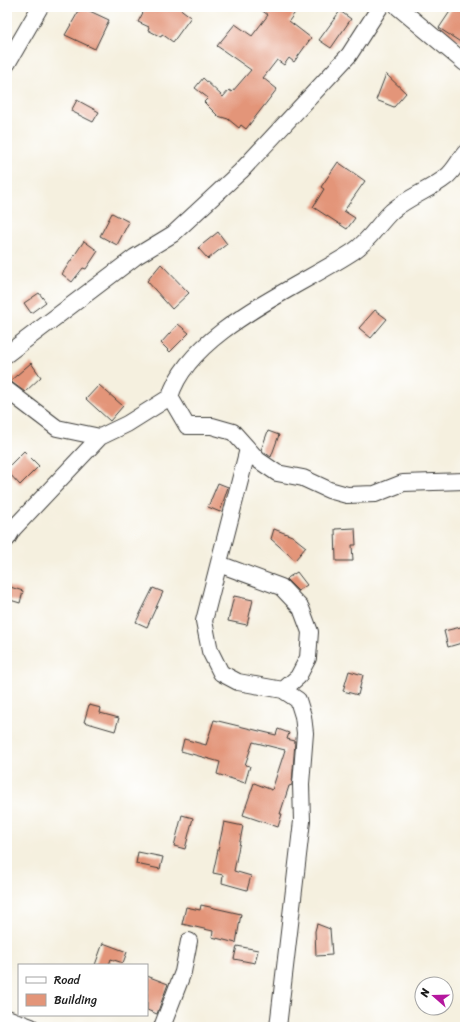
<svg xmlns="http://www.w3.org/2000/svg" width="472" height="1034" font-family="Sriracha,sans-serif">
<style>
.building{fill:#e39579}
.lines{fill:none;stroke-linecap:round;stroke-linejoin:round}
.minor-casing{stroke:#3d3c39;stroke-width:18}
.minor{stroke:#fff;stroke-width:16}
</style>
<rect width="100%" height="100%" fill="#fff"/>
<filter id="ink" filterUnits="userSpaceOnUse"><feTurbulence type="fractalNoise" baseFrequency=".025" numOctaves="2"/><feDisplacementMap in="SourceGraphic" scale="8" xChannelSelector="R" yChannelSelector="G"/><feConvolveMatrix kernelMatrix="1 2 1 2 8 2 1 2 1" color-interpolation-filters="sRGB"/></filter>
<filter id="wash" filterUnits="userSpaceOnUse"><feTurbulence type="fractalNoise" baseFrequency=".012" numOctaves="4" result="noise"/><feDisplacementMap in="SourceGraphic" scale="16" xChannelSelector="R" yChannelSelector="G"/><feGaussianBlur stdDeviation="0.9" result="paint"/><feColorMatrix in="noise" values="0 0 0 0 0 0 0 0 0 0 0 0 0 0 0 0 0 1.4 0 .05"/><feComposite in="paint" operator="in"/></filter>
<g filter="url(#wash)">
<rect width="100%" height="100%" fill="#f5f0df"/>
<g id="blocks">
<path class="building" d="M 81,7 L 109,20 L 95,49 L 65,35 Z
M 146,7 L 178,7 L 191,17 L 173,42 L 162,34 L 161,37 L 148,30 L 149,27 L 138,22 Z
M 257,7 L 299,7 L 289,21 L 311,38 L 294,62 L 289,58 L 284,65 L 277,60 L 263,78 L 277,89 L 246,129 L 241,125 L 239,128 L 228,119 L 218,116 L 204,102 L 208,98 L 195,88 L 203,78 L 223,97 L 229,90 L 232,92 L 251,70 L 217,46 L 235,24 L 252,36 L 268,15 Z
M 453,7 L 465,7 L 465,45 L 439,28 Z
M 340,11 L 351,19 L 331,48 L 319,40 Z
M 386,74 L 406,93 L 394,107 L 376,100 Z
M 77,100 L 99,112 L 93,122 L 71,111 Z
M 338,162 L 365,181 L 344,211 L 355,218 L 347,229 L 313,207 L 324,189 L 321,187 Z
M 112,213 L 129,222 L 117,245 L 100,236 Z
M 218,232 L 227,244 L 208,259 L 198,248 Z
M 84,241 L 98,251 L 86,269 L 83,268 L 72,282 L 62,274 Z
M 161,264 L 189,293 L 172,309 L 147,281 Z
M 39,293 L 46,302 L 31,313 L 24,303 Z
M 375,310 L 387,319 L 371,338 L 359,328 Z
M 178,324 L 189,333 L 170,352 L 161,343 Z
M 31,363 L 41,377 L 25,392 L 10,381 Z
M 99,385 L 123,406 L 110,421 L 86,399 Z
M 268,431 L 279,435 L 271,457 L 261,450 Z
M 24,451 L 39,466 L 20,485 L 7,471 L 7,468 Z
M 218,483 L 228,487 L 220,512 L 208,507 Z
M 355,528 L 356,545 L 352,545 L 353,561 L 336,561 L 335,529 Z
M 274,529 L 292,536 L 306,547 L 295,560 L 271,539 Z
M 297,572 L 307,585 L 298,591 L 286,579 Z
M 7,586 L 23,591 L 20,603 L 7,599 Z
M 153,588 L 163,592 L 147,627 L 136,622 Z
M 234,596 L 253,600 L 247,625 L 228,621 Z
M 465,626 L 465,642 L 448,647 L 444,631 Z
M 349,671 L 363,675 L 358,695 L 343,691 Z
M 89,705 L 101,708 L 100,713 L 119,718 L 115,731 L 84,722 Z
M 214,720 L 276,735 L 278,729 L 289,733 L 287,739 L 295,741 L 292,785 L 289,786 L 280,814 L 282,814 L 278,827 L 243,815 L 254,783 L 272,790 L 285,750 L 253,742 L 245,765 L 250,766 L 245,783 L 217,774 L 220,762 L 181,751 L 184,739 L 206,745 Z
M 182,815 L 193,818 L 185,849 L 174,846 Z
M 224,822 L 243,826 L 234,871 L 251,876 L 247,890 L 222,883 L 223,875 L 213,873 Z
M 138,852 L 163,857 L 160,869 L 136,864 Z
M 201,905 L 241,914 L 236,943 L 212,937 L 213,931 L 182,924 L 186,907 L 200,910 Z
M 317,924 L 330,929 L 332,955 L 316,956 L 315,931 Z
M 103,943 L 127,952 L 123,963 L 111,959 L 109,965 L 95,965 Z
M 237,946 L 258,950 L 255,963 L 234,959 Z
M 147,976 L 168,984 L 157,1014 L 147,1010 Z"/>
</g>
</g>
<g filter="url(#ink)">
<use href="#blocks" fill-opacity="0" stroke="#3d3c39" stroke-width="1"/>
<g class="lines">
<g class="minor-casing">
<path id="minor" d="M 398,7 L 465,63
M 7,64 L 40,7
M 7,354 L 135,257 L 173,234 L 241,171 L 349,55 L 380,7
M 7,390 L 57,428 L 100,437 L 127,424 L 170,397 L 187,426 L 212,426 L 233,432 L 258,460 L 277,473 L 303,478 L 329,490 L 347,495 L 375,494 L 403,483 L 465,481
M 170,397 C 189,331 300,287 354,251 C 369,241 379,223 392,211 C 408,197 430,190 446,177 C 454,171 459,160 465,153
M 248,449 L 204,621 L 210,651 L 221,673 L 238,682 L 283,690 L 298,700 L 303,716 L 305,733 L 301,784 L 302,821 L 278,1027
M 7,539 L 13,529 L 100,437
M 219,564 L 281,587 L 301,608 L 310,632 L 308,658 L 298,677 L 283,690
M 7,1018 L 31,1027
M 162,1027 L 183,972 L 189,941"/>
</g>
<use href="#minor" class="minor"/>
</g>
</g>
<rect width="472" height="1034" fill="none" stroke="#fff" stroke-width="24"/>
<rect x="18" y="964" width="130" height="52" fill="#ffffff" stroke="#a4a4a4"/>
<rect x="26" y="977" width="20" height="6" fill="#ffffff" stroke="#a4a4a4"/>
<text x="54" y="984" font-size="12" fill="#1c1c1c">Road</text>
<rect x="26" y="994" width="20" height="12" fill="#e39579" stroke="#a4a4a4"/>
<text x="54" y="1004" font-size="12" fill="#1c1c1c">Building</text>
<g transform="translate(434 996) rotate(290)"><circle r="19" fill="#ffffff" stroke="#a4a4a4"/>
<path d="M0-3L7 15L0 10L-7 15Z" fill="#b5179e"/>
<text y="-6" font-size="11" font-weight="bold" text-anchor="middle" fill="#1c1c1c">N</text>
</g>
</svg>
